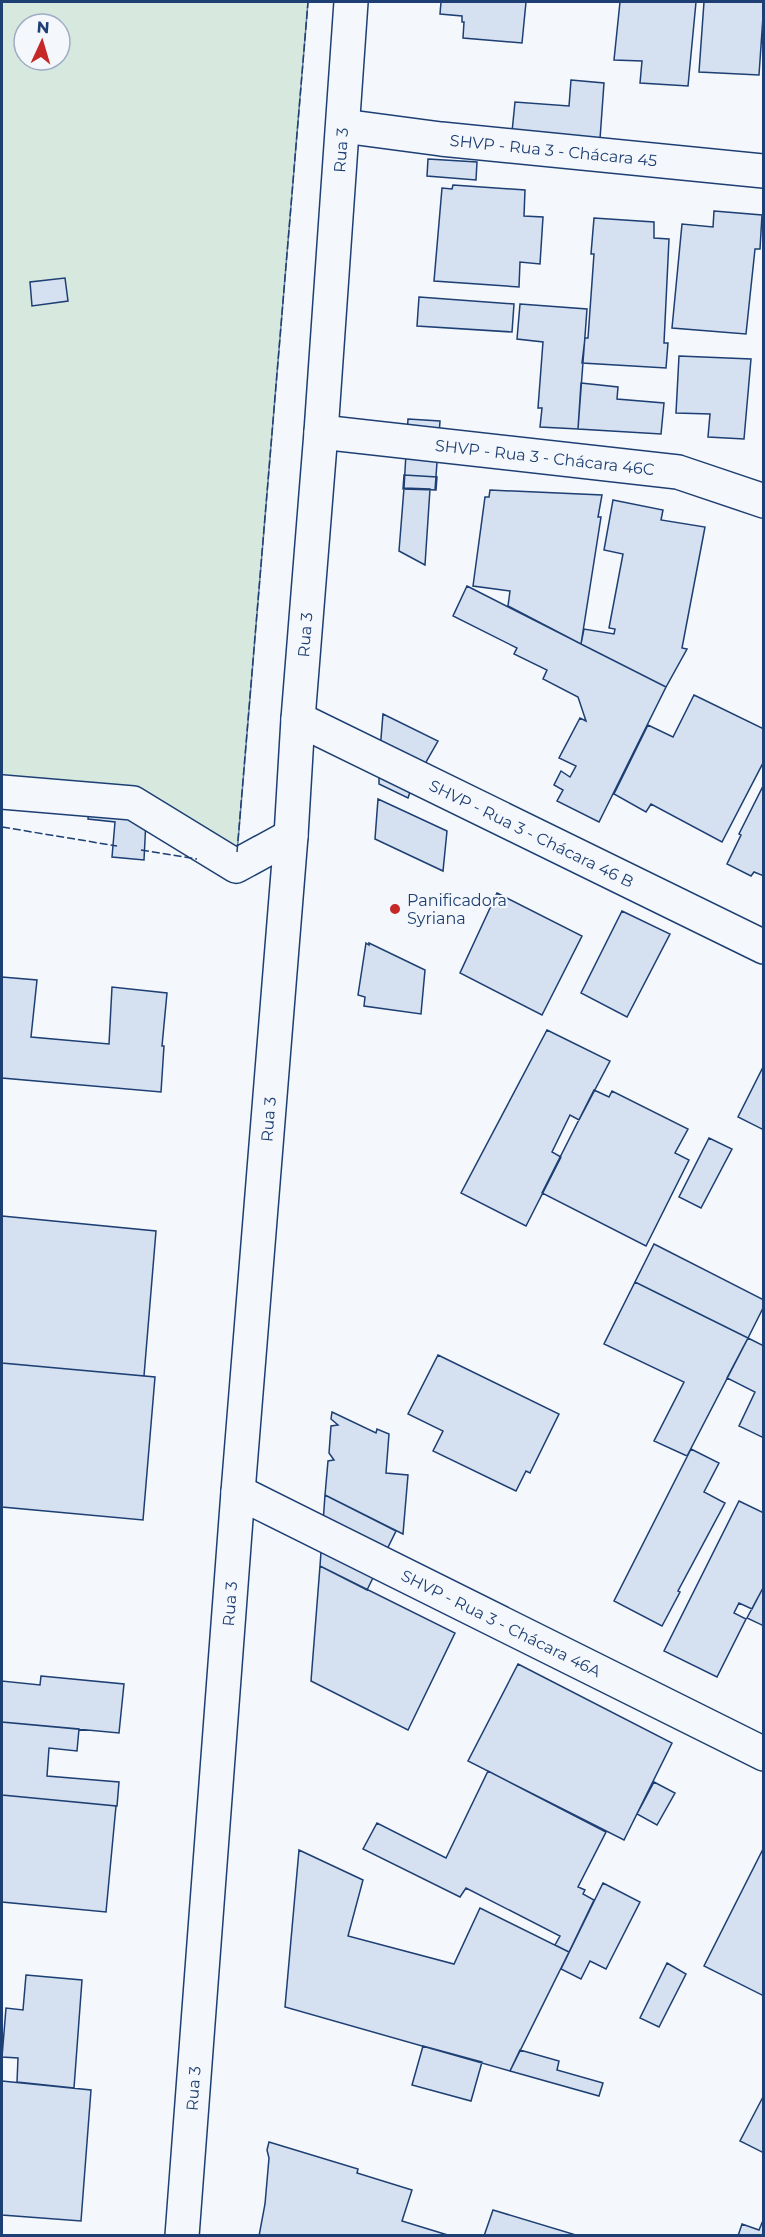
<svg xmlns="http://www.w3.org/2000/svg" width="765" height="2237" font-family="Montserrat,sans-serif">
<style>
.green{fill:#d7e8df;stroke:#687fa3;stroke-width:1.5;fill-rule:evenodd}
.building{fill:#d5e0f0;stroke:#1d3f73;stroke-width:1.5}
.lines{fill:none;stroke-linecap:round;stroke-linejoin:round}
.minor-casing{stroke:#1d3f73;stroke-width:36}
.major-casing{stroke:#1d3f73;stroke-width:36}
.minor{stroke:#f4f7fb;stroke-width:33}
.major{stroke:#f4f7fb;stroke-width:33}
.fence{stroke:#1d3f73;stroke-width:1.5;stroke-dasharray:8 3;stroke-linecap:butt}
.poi-dot{fill:#c62828;stroke:#f4f7fb;stroke-width:2}
.labels{text-anchor:middle;stroke-width:4.5;stroke-linejoin:round;paint-order:stroke}
.street-label{font-size:16px;fill:#1d3f73;stroke:#f4f7fb}
.poi-label{font-size:16px;fill:#1d3f73;stroke:#f4f7fb;text-anchor:start}
</style>
<rect width="100%" height="100%" fill="#f4f7fb"/>
<path class="green" d="M 2,2 L 308,2 L 236,866 L 133,803 L 2,792 ZM 24,24 L 60,24 L 60,60 L 24,60 Z"/>
<path class="building" d="M 441,2 L 526,2 L 522,43 L 463,38 L 464,22 L 462,22 L 462,16 L 440,14 Z
M 441,2 L 526,2 L 522,43 L 463,38 L 464,22 L 462,22 L 462,16 L 440,14 Z
M 620,2 L 696,2 L 688,86 L 640,83 L 642,61 L 614,60 Z
M 704,2 L 764,2 L 759,75 L 699,72 Z
M 571,80 L 604,83 L 600,139 L 512,132 L 515,102 L 569,106 Z
M 571,80 L 604,83 L 600,139 L 512,132 L 515,102 L 569,106 Z
M 428,159 L 477,162 L 476,180 L 427,176 Z
M 453,185 L 525,190 L 524,216 L 543,217 L 540,264 L 520,262 L 519,287 L 434,281 L 442,188 L 452,189 Z
M 714,211 L 762,215 L 760,249 L 755,249 L 746,334 L 672,328 L 682,224 L 713,227 Z
M 594,218 L 654,222 L 654,238 L 669,239 L 664,343 L 668,343 L 666,368 L 582,363 L 585,338 L 588,338 L 594,254 L 591,254 Z
M 65,278 L 68,301 L 32,306 L 30,282 Z
M 419,297 L 514,304 L 512,332 L 417,326 Z
M 520,304 L 587,309 L 578,429 L 540,427 L 542,408 L 538,408 L 543,342 L 517,339 Z
M 679,356 L 751,359 L 744,439 L 708,437 L 710,414 L 676,413 Z
M 581,383 L 618,387 L 617,399 L 664,403 L 661,434 L 578,429 Z
M 408,419 L 440,421 L 435,490 L 404,488 Z
M 404,475 L 437,477 L 436,490 L 403,489 Z
M 404,475 L 437,477 L 436,490 L 403,489 Z
M 404,488 L 430,489 L 425,565 L 399,551 Z
M 490,490 L 602,495 L 598,517 L 601,517 L 581,644 L 508,606 L 510,591 L 473,586 L 485,497 L 489,497 Z
M 613,500 L 663,510 L 661,520 L 705,527 L 682,648 L 687,649 L 666,687 L 581,644 L 584,629 L 614,634 L 615,629 L 609,628 L 623,554 L 604,550 Z
M 467,586 L 666,687 L 599,822 L 557,801 L 563,790 L 554,785 L 561,771 L 570,777 L 576,766 L 559,758 L 580,718 L 586,721 L 578,697 L 543,679 L 547,670 L 514,654 L 517,648 L 453,616 Z
M 694,695 L 764,729 L 764,761 L 722,842 L 651,804 L 646,812 L 614,794 L 648,725 L 673,737 Z
M 383,714 L 438,741 L 409,792 L 378,775 Z
M 379,776 L 410,792 L 408,798 L 379,784 Z
M 379,776 L 410,792 L 408,798 L 379,784 Z
M 764,784 L 764,876 L 754,872 L 751,876 L 727,864 L 741,835 L 739,834 Z
M 90,798 L 146,820 L 144,860 L 112,857 L 115,822 L 88,819 Z
M 378,799 L 447,831 L 443,871 L 375,839 Z
M 497,893 L 582,936 L 542,1015 L 460,973 Z
M 622,911 L 670,934 L 627,1017 L 581,993 Z
M 366,943 L 369,945 L 369,943 L 425,970 L 421,1014 L 364,1006 L 365,997 L 358,995 Z
M 2,977 L 37,980 L 31,1037 L 109,1044 L 112,987 L 167,993 L 162,1046 L 164,1046 L 161,1092 L 2,1078 Z
M 547,1030 L 610,1061 L 579,1120 L 570,1115 L 552,1152 L 561,1157 L 526,1226 L 461,1193 Z
M 547,1030 L 610,1061 L 579,1120 L 570,1115 L 552,1152 L 561,1157 L 526,1226 L 461,1193 Z
M 764,1065 L 764,1130 L 738,1117 Z
M 764,1065 L 764,1130 L 738,1117 Z
M 594,1090 L 609,1097 L 612,1091 L 688,1129 L 675,1153 L 689,1160 L 646,1246 L 542,1193 Z
M 709,1138 L 732,1149 L 701,1208 L 679,1197 Z
M 2,1216 L 156,1231 L 144,1376 L 2,1363 Z
M 654,1244 L 764,1300 L 764,1306 L 748,1338 L 635,1282 Z
M 635,1282 L 748,1338 L 687,1456 L 654,1441 L 684,1382 L 604,1344 Z
M 748,1338 L 764,1346 L 764,1438 L 739,1426 L 755,1392 L 727,1378 Z
M 438,1355 L 559,1414 L 530,1473 L 526,1471 L 516,1491 L 433,1451 L 443,1431 L 408,1414 Z
M 2,1363 L 155,1377 L 143,1520 L 2,1507 Z
M 332,1412 L 376,1433 L 377,1429 L 389,1434 L 386,1473 L 408,1475 L 403,1534 L 325,1495 L 328,1461 L 334,1460 L 329,1453 L 331,1426 L 338,1425 L 331,1419 Z
M 691,1449 L 719,1463 L 704,1492 L 725,1503 L 678,1591 L 680,1592 L 662,1626 L 614,1601 Z
M 325,1495 L 396,1531 L 367,1590 L 320,1566 Z
M 739,1501 L 764,1513 L 764,1586 L 752,1609 L 739,1603 L 734,1613 L 746,1619 L 717,1677 L 664,1651 Z
M 320,1566 L 455,1633 L 408,1730 L 311,1681 Z
M 764,1586 L 764,1626 L 747,1618 Z
M 518,1664 L 672,1743 L 624,1840 L 468,1761 Z
M 41,1676 L 124,1684 L 119,1733 L 2,1722 L 2,1681 L 40,1685 Z
M 2,1722 L 79,1729 L 77,1751 L 49,1748 L 47,1776 L 119,1782 L 117,1806 L 2,1795 Z
M 488,1771 L 606,1832 L 578,1887 L 585,1890 L 583,1894 L 594,1900 L 569,1952 L 555,1945 L 560,1936 L 466,1888 L 460,1897 L 363,1849 L 377,1823 L 446,1858 Z
M 654,1782 L 675,1793 L 657,1825 L 637,1814 Z
M 2,1795 L 116,1806 L 106,1912 L 2,1902 Z
M 764,1847 L 764,1996 L 704,1966 Z
M 299,1850 L 363,1880 L 348,1936 L 454,1964 L 480,1908 L 569,1952 L 510,2071 L 285,2007 Z
M 603,1883 L 640,1902 L 606,1969 L 590,1961 L 581,1979 L 561,1969 Z
M 667,1963 L 686,1974 L 659,2027 L 640,2018 Z
M 26,1975 L 82,1980 L 74,2088 L 17,2082 L 18,2058 L 2,2057 L 6,2008 L 23,2010 Z
M 423,2046 L 482,2062 L 471,2101 L 412,2085 Z
M 423,2046 L 482,2062 L 471,2101 L 412,2085 Z
M 520,2050 L 559,2061 L 557,2070 L 603,2083 L 599,2096 L 510,2071 Z
M 520,2050 L 559,2061 L 557,2070 L 603,2083 L 599,2096 L 510,2071 Z
M 2,2081 L 91,2090 L 81,2221 L 2,2215 Z
M 2,2081 L 91,2090 L 81,2221 L 2,2215 Z
M 764,2095 L 764,2153 L 740,2141 Z
M 269,2142 L 358,2169 L 357,2173 L 412,2190 L 402,2221 L 451,2236 L 259,2236 L 265,2204 L 269,2158 L 267,2150 Z
M 493,2210 L 576,2235 L 576,2236 L 484,2236 Z
M 764,2218 L 764,2236 L 738,2236 L 742,2224 L 759,2230 Z"/>
<g class="lines">
<g class="minor-casing">
<g id="minor">
<path id="s1" d="M 343,126 L 441,139 L 764,171"/>
<path id="s2" d="M 321,432 L 678,472 L 764,501"/>
<path id="s3" d="M 298,719 L 764,947"/>
<path d="M 2,792 L 133,803 L 236,866 L 291,836"/>
<path id="s4" d="M 238,1492 L 764,1754"/>
</g>
</g>
<g class="major-casing">
<g id="major">
<path id="s5" d="M 182,2236 L 238,1492 L 291,836 L 298,719 L 321,432 L 351,2"/>
</g>
</g>
<use href="#minor" class="minor"/>
<use href="#major" class="major"/>
<path class="fence" d="M 2,827 L 117,846
M 141,850 L 197,859
M 237,852 L 308,2"/>
</g>
<circle class="poi-dot" cx="395" cy="909" r="6"/>
<g class="labels">
<g class="street-label">
<text dy="6" stroke="none"><textPath href="#s5" startOffset="2092">Rua 3</textPath></text>
<text dy="6" stroke="none"><textPath href="#s1" startOffset="212">SHVP - Rua 3 - Chácara 45</textPath></text>
<text dy="6" stroke="none"><textPath href="#s2" startOffset="225">SHVP - Rua 3 - Chácara 46C</textPath></text>
<text dy="6" stroke="none"><textPath href="#s5" startOffset="1606">Rua 3</textPath></text>
<text dy="6" stroke="none"><textPath href="#s3" startOffset="260">SHVP - Rua 3 - Chácara 46 B</textPath></text>
<text dy="6" stroke="none"><textPath href="#s5" startOffset="1120">Rua 3</textPath></text>
<text dy="6" stroke="none"><textPath href="#s5" startOffset="634">Rua 3</textPath></text>
<text dy="6" stroke="none"><textPath href="#s4" startOffset="294">SHVP - Rua 3 - Chácara 46A</textPath></text>
<text dy="6" stroke="none"><textPath href="#s5" startOffset="148">Rua 3</textPath></text>
</g>
<g class="poi-label">
<text x="407" y="906">Panificadora<tspan x="407" dy="18">Syriana</tspan></text>
</g>
</g>
<rect width="765" height="2237" fill="none" stroke="#1d3f73" stroke-width="6"/>
<g transform="translate(42 42) rotate(4)"><circle r="28" fill="#f4f7fb" stroke="#9eadc5" stroke-width="1.5"/>
<path d="M0-4.5L10 22L0 15L-10 22Z" fill="#c62828"/>
<text y="-9" font-size="16" font-weight="bold" text-anchor="middle" fill="#1d3f73">N</text>
</g>
</svg>
